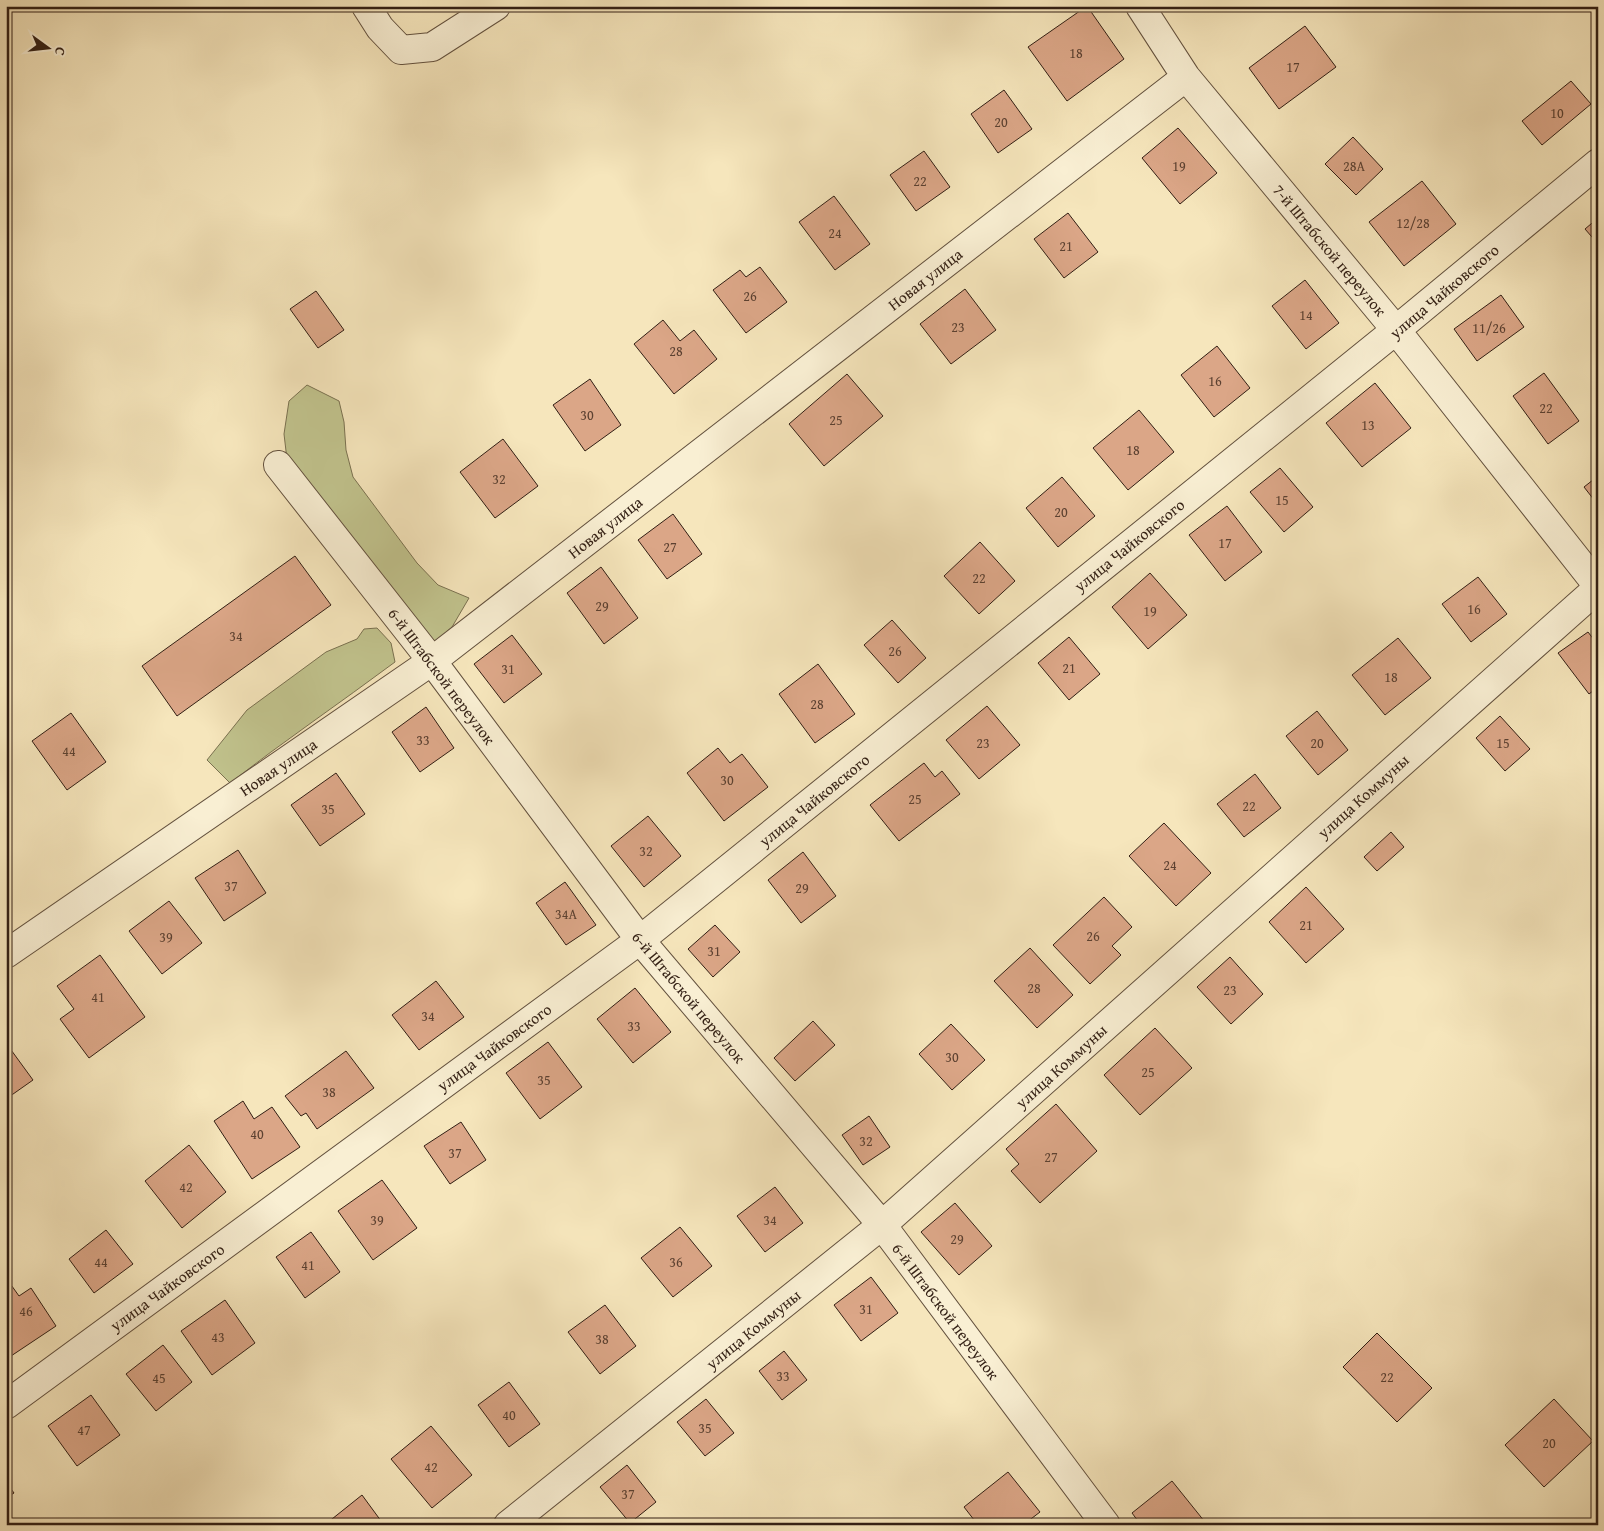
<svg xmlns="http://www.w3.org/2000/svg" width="1604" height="1531" font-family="'Gentium Book Plus',serif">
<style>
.green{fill:#c1c38d;stroke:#7a7150}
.building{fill:#dba687;stroke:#321f14}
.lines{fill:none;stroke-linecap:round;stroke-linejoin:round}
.minor-casing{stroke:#63513e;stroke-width:30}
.minor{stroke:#f9efd3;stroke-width:28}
.labels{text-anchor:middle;stroke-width:4;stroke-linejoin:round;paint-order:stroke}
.number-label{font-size:14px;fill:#5c4131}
.street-label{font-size:16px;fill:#321f14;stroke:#f9efd3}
</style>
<rect width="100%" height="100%" fill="#f6e6bc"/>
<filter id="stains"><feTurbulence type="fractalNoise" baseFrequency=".004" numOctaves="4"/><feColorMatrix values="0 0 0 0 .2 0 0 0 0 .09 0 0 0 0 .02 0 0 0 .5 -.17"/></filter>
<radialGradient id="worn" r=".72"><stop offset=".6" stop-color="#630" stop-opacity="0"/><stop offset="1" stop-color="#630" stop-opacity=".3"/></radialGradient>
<path class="green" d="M 307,385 L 339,401 L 344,422 L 346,450 L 353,477 L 417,563 L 438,585 L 469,598 L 452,627 L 431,646 L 288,468 L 284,434 L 289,401 Z
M 377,628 L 391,643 L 395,662 C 340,703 284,741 230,783 L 207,760 L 247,710 L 326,652 L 357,639 L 364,629 Z"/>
<path class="building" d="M 1087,6 L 1124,59 L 1067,101 L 1028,47 Z
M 1305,26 L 1336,67 L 1279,109 L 1249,68 Z
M 1571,81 L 1591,104 L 1542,145 L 1522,121 Z
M 1004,90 L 1032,129 L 998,153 L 971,114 Z
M 1178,128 L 1217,173 L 1180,204 L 1142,158 Z
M 1353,137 L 1383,169 L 1356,195 L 1325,164 Z
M 924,151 L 950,187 L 916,211 L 890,175 Z
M 1422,181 L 1456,224 L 1404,266 L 1369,222 Z
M 834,196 L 870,244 L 835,270 L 799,222 Z
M 1068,213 L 1098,252 L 1064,278 L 1034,239 Z
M 1598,218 L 1598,244 L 1585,229 Z
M 760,267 L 787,302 L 746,333 L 713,290 L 740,270 L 746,277 Z
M 1305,280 L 1339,323 L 1306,349 L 1272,306 Z
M 965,289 L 996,330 L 951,364 L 920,324 Z
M 316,291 L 344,330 L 318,348 L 290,309 Z
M 1501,295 L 1524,327 L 1477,361 L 1454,329 Z
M 663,320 L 680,341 L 694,330 L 717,359 L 674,394 L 634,344 Z
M 1217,346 L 1250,388 L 1214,417 L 1181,375 Z
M 1544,373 L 1579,421 L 1548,444 L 1513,396 Z
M 847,374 L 883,416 L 824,466 L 789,424 Z
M 590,379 L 621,425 L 585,451 L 553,405 Z
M 1375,383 L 1411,428 L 1362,467 L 1326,423 Z
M 1139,410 L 1174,452 L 1128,490 L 1093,448 Z
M 503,439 L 538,486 L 495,518 L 460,472 Z
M 1280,468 L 1313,507 L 1284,532 L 1250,492 Z
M 1598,476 L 1598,505 L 1584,487 Z
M 1062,477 L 1095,516 L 1058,547 L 1026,508 Z
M 1227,506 L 1262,552 L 1225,581 L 1189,535 Z
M 673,514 L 702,554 L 667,579 L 638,540 Z
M 980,542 L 1015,581 L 979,614 L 944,576 Z
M 295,556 L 331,605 L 177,716 L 142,666 Z
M 601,567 L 638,618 L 604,644 L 567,593 Z
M 1150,573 L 1187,615 L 1148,649 L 1112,607 Z
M 1478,577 L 1507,614 L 1471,642 L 1442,604 Z
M 892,620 L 926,658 L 898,683 L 864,645 Z
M 1588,632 L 1598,645 L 1598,687 L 1589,694 L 1558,653 Z
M 512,635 L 542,674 L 504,703 L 474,664 Z
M 1069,637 L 1100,674 L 1069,700 L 1038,663 Z
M 1398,638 L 1431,678 L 1385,715 L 1352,675 Z
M 818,664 L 855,714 L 815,743 L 779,694 Z
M 987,706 L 1020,745 L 979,779 L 946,740 Z
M 426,707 L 454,748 L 420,772 L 392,732 Z
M 1317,711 L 1348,750 L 1318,775 L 1286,736 Z
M 71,713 L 106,762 L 67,790 L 32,741 Z
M 1500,716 L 1530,749 L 1505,771 L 1476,738 Z
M 718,748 L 730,763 L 742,754 L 768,787 L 724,821 L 687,773 Z
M 924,763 L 935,777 L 942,771 L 960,794 L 899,841 L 870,805 Z
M 336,773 L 365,814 L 320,846 L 291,805 Z
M 1255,774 L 1281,808 L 1244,837 L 1217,804 Z
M 648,816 L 681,856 L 644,887 L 611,846 Z
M 1164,823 L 1211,873 L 1176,906 L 1129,856 Z
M 1391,832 L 1404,847 L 1377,871 L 1364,857 Z
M 238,850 L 266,893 L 224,921 L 195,878 Z
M 803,852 L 836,896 L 801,923 L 768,880 Z
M 565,882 L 596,925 L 566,945 L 536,903 Z
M 1306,887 L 1344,929 L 1306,963 L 1269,922 Z
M 1104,897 L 1132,927 L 1112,946 L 1121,955 L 1090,984 L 1053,945 Z
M 169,901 L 202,943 L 162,974 L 129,931 Z
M 715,925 L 740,952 L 713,977 L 688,949 Z
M 1030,948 L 1073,995 L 1037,1028 L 994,981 Z
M 100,955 L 145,1017 L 89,1058 L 60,1019 L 74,1009 L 57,986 Z
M 1230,957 L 1263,994 L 1231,1024 L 1197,987 Z
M 436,981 L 464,1017 L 419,1050 L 392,1015 Z
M 635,988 L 671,1032 L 633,1063 L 597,1019 Z
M 813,1021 L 835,1045 L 795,1081 L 774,1058 Z
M 951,1024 L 985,1060 L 952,1090 L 919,1054 Z
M 1155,1028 L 1192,1068 L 1140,1115 L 1104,1075 Z
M 548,1042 L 582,1087 L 540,1119 L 506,1073 Z
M 6,1043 L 33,1080 L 6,1099 Z
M 346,1051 L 374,1088 L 317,1129 L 306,1113 L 301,1116 L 285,1096 Z
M 243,1101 L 254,1119 L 272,1107 L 300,1147 L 252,1179 L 214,1121 Z
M 1056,1104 L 1097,1151 L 1040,1203 L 1011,1171 L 1019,1164 L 1006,1149 Z
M 869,1116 L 890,1147 L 863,1165 L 842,1135 Z
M 461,1122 L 486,1160 L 450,1184 L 424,1146 Z
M 189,1145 L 226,1192 L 182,1228 L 145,1181 Z
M 382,1180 L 417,1228 L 373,1260 L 338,1211 Z
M 775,1187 L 803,1223 L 765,1252 L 737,1216 Z
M 955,1203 L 992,1246 L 959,1275 L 921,1232 Z
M 680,1227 L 712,1266 L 673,1297 L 641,1258 Z
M 106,1230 L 133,1264 L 94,1293 L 69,1259 Z
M 311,1232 L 340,1272 L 305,1298 L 276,1257 Z
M 871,1277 L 898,1313 L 861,1341 L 834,1305 Z
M 9,1282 L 19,1296 L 31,1288 L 56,1326 L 11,1356 L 6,1349 L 6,1284 Z
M 225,1300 L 255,1343 L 212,1375 L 181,1331 Z
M 605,1305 L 636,1346 L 600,1374 L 568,1332 Z
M 1377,1333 L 1432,1388 L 1397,1422 L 1343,1367 Z
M 163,1345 L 192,1382 L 156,1411 L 126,1374 Z
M 784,1351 L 807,1380 L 782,1400 L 759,1371 Z
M 509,1382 L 540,1424 L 509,1447 L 478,1405 Z
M 91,1395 L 120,1435 L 77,1466 L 48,1426 Z
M 706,1399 L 734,1433 L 705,1456 L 677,1422 Z
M 1554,1399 L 1593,1441 L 1544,1487 L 1505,1445 Z
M 431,1426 L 472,1475 L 432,1508 L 391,1459 Z
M 627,1465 L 656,1502 L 630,1523 L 600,1487 Z
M 1008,1472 L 1040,1512 L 1023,1525 L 978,1525 L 964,1507 Z
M 1172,1481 L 1205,1522 L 1202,1525 L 1141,1525 L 1132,1513 Z
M 6,1482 L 14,1493 L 6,1498 Z
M 362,1495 L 384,1525 L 328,1525 L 327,1523 Z"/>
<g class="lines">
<g class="minor-casing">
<path id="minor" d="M 366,6 L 380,28 L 401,50 L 432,47 L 496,6
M 1140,6 L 1186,77 L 1396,330 L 1598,586
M 278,465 L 432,661 L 640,940 L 882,1225 L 1106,1525
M 6,954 L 432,661 L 1186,77
M 6,1405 L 640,940 L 1396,330 L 1598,163
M 508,1525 L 882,1225 L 1598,588"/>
</g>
<use href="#minor" class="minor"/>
</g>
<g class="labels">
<g class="number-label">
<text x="1076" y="58">18</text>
<text x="1293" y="72">17</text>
<text x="1557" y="118">10</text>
<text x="1001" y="127">20</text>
<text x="1179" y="171">19</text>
<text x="1354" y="171">28А</text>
<text x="920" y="186">22</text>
<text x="1413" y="228">12/28</text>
<text x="835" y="238">24</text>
<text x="1066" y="251">21</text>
<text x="750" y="301">26</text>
<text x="1306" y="320">14</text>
<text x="958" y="332">23</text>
<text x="1489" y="333">11/26</text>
<text x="676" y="356">28</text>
<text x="1215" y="386">16</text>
<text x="1546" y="413">22</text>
<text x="587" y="420">30</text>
<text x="836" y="425">25</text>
<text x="1368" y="430">13</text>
<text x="1133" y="455">18</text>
<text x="499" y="484">32</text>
<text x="1282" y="505">15</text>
<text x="1061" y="517">20</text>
<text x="1225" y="548">17</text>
<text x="670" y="552">27</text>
<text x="979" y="583">22</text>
<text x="602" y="611">29</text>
<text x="1474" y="614">16</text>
<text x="1150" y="616">19</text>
<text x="236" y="641">34</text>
<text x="895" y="656">26</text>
<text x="1069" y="673">21</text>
<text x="508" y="674">31</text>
<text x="1391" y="682">18</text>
<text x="817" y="709">28</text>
<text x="423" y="745">33</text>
<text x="983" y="748">23</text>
<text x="1317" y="748">20</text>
<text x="1503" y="748">15</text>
<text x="69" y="756">44</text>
<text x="727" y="785">30</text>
<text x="915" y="804">25</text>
<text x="1249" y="811">22</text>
<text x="328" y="814">35</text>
<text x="646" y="856">32</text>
<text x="1170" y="870">24</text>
<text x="231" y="891">37</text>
<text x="802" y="893">29</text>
<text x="566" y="919">34А</text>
<text x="1306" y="930">21</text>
<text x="1093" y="941">26</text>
<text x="166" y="942">39</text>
<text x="714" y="956">31</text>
<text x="1034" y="993">28</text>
<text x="1230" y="995">23</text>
<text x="98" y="1002">41</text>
<text x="428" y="1021">34</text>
<text x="634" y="1031">33</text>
<text x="952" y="1062">30</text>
<text x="1148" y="1077">25</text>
<text x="544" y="1085">35</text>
<text x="329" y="1097">38</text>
<text x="257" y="1139">40</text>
<text x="866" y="1146">32</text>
<text x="455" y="1158">37</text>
<text x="1051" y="1162">27</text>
<text x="186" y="1192">42</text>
<text x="377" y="1225">39</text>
<text x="770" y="1225">34</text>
<text x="957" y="1244">29</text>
<text x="101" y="1267">44</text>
<text x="676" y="1267">36</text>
<text x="308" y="1270">41</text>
<text x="866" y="1314">31</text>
<text x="26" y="1316">46</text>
<text x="218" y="1342">43</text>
<text x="602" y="1344">38</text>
<text x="783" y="1381">33</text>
<text x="1387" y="1382">22</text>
<text x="159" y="1383">45</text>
<text x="509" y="1420">40</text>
<text x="705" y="1433">35</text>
<text x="84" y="1435">47</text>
<text x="1549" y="1448">20</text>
<text x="431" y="1472">42</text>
<text x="628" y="1499">37</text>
</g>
<g class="street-label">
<text transform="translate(1330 250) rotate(50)" y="6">7-й Штабской переулок</text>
<text transform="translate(925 279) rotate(-38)" y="6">Новая улица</text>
<text transform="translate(1444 291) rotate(-40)" y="6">улица Чайковского</text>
<text transform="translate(605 527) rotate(-38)" y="6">Новая улица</text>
<text transform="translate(1129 545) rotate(-39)" y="6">улица Чайковского</text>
<text transform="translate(442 676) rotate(53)" y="6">6-й Штабской переулок</text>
<text transform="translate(278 767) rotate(-34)" y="6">Новая улица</text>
<text transform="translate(1363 796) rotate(-42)" y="6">улица Коммуны</text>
<text transform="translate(814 800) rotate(-39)" y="6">улица Чайковского</text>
<text transform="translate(689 997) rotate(50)" y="6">6-й Штабской переулок</text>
<text transform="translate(494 1047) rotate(-36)" y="6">улица Чайковского</text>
<text transform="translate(1061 1066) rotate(-42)" y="6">улица Коммуны</text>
<text transform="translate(167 1287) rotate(-36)" y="6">улица Чайковского</text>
<text transform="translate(946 1311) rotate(53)" y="6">6-й Штабской переулок</text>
<text transform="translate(753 1329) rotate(-39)" y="6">улица Коммуны</text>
</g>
</g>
<rect width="1604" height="1531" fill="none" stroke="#f6e6bc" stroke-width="25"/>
<rect x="8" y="8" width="1589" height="1516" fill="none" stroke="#321f14" stroke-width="2.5"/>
<rect x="12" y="12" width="1579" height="1506" fill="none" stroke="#321f14"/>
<g transform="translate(48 48) rotate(105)" stroke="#f9efd3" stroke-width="4" paint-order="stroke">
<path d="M0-4L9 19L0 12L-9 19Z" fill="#321f14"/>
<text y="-8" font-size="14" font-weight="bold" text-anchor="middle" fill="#321f14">С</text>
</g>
<rect width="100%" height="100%" filter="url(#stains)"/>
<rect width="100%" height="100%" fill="url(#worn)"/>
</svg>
